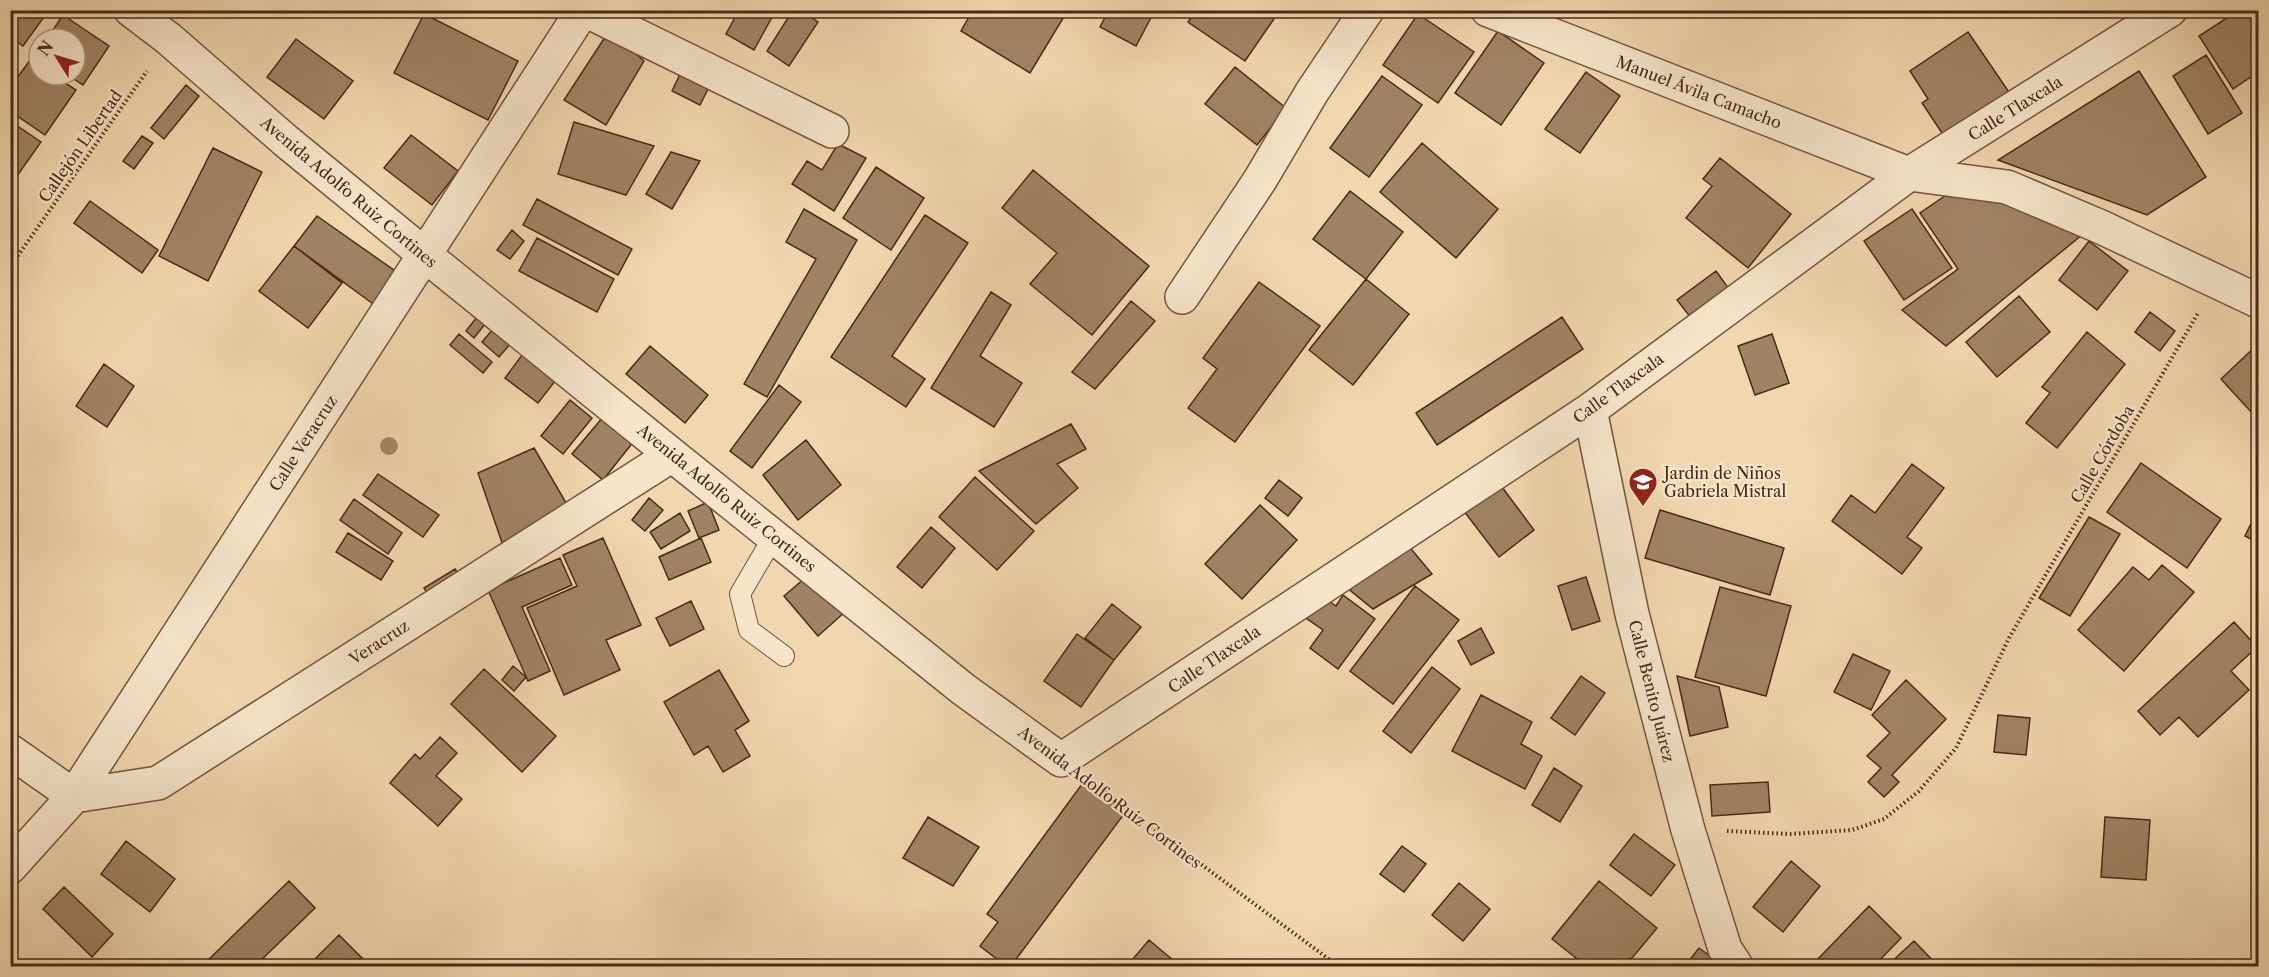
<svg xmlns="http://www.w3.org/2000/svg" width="2269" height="977" font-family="'Libre Caslon Text',serif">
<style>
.building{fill:#a08366;stroke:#492917;stroke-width:1.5}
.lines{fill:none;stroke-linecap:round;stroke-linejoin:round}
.service-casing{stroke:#73543d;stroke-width:22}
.minor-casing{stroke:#73543d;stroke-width:36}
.path{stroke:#492917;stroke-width:4;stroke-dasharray:1.5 3;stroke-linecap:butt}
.service{stroke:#f6e5cb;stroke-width:20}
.minor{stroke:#f6e5cb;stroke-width:33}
.tree{fill:#a48769}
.labels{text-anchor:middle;stroke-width:4.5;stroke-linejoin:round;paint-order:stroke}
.street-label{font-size:16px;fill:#492917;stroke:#f6e5cb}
.poi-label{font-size:16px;fill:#492917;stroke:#f6e5cb;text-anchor:start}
</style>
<rect width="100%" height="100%" fill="#f1d7af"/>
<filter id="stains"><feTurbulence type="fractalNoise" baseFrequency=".00333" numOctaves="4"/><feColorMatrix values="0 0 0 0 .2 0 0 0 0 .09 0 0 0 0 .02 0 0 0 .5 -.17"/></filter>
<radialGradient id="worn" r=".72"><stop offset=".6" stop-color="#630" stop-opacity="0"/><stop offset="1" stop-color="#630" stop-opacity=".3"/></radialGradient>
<path class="building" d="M 10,10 L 49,10 L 23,46 L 10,37 Z
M 739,10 L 776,10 L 754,50 L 726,34 Z
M 793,10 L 800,10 L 818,22 L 789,66 L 767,51 Z
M 973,10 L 1068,10 L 1030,73 L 961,31 Z
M 1109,10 L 1151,10 L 1154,12 L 1136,46 L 1100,27 Z
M 1196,10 L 1280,10 L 1245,61 L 1188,22 Z
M 2239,10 L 2258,10 L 2258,72 L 2233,89 L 2199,36 Z
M 424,14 L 518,61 L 488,120 L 394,73 Z
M 1418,14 L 1474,52 L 1438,103 L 1383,65 Z
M 63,15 L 109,46 L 83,85 L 68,75 L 75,75 L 75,39 L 47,39 Z
M 609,31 L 644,61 L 606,125 L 564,100 Z
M 1498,31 L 1544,63 L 1501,125 L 1455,93 Z
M 1968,32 L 2013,98 L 1948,142 L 1922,103 L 1928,99 L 1910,71 Z
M 296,39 L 353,81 L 324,119 L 267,77 Z
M 2206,55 L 2242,113 L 2208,134 L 2173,76 Z
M 30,60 L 39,66 L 39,75 L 53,75 L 76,90 L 45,135 L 10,111 L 10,88 Z
M 1235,67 L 1286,108 L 1257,145 L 1205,104 Z
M 682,70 L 710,85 L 700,105 L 672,91 Z
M 2139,71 L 2206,177 L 2147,215 L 1998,160 Z
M 1586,72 L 1620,96 L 1580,153 L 1545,129 Z
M 1382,76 L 1422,105 L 1369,177 L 1330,148 Z
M 186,85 L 199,96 L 164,139 L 151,128 Z
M 10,121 L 41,142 L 12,183 L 10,182 Z
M 574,122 L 654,146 L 626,195 L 558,174 Z
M 411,135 L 458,171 L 432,205 L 384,168 Z
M 142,136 L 153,143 L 134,169 L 123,161 Z
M 1422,143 L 1498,209 L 1456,258 L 1380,192 Z
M 838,144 L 866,158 L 834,211 L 792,184 L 807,161 L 822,170 Z
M 213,148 L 262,172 L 208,281 L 159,256 Z
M 671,152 L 700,161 L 672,209 L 646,194 Z
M 1720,158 L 1791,214 L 1748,268 L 1686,218 L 1712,186 L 1703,179 Z
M 876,167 L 924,198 L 891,250 L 843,218 Z
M 1033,170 L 1149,266 L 1092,335 L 1030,284 L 1057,253 L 1002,208 Z
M 1961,185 L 2088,230 L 1946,346 L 1902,310 L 1958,269 L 1920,213 Z
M 1350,191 L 1403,232 L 1366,279 L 1313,239 Z
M 537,199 L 632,249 L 618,275 L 523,225 Z
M 90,201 L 158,250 L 142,273 L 74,223 Z
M 804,209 L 857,240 L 767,397 L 744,384 L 816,259 L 786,242 Z
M 1912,209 L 1952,268 L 1904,300 L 1864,241 Z
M 925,215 L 968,243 L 892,356 L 925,379 L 906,407 L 831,357 Z
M 317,216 L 398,273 L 376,306 L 294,246 Z
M 512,230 L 524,241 L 510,259 L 497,250 Z
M 537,238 L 614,279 L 597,312 L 519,271 Z
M 2089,241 L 2128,271 L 2097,310 L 2059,280 Z
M 294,246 L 342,283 L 308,328 L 259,291 Z
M 1716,271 L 1729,289 L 1691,318 L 1677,300 Z
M 1366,279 L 1409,314 L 1353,385 L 1309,350 Z
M 1259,282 L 1320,326 L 1235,442 L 1188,408 L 1217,369 L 1203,358 Z
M 991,292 L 1011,305 L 980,356 L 1022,383 L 994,427 L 931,388 Z
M 2019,296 L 2050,332 L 1997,377 L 1966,342 Z
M 1131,301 L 1155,321 L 1095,389 L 1072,372 Z
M 2150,312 L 2175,331 L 2160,351 L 2135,332 Z
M 477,317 L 485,324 L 474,338 L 466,331 Z
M 1562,317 L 1583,349 L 1437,445 L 1416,413 Z
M 493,329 L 510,344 L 499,357 L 482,342 Z
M 2087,332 L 2125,364 L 2057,448 L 2026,423 L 2050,393 L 2042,387 Z
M 459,334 L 492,362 L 483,373 L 450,345 Z
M 1772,334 L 1789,383 L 1755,395 L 1738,346 Z
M 2258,344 L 2258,407 L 2252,413 L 2221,379 Z
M 650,346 L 708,395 L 685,423 L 626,374 Z
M 525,351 L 559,376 L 538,403 L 505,378 Z
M 104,364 L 134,386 L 107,427 L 76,406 Z
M 779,385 L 801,402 L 752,468 L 730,451 Z
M 570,400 L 592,418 L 563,454 L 541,436 Z
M 608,411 L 638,436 L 603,480 L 572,454 Z
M 1071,424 L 1086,449 L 1057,464 L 1078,488 L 1036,524 L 979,471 Z
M 806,440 L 841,485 L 798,520 L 763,475 Z
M 534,448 L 572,513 L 506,554 L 478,473 Z
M 2141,463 L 2221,519 L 2187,568 L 2107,512 Z
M 1912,464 L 1944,488 L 1907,537 L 1922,548 L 1902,574 L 1832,521 L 1851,495 L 1875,513 Z
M 378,474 L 439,515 L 423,537 L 363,495 Z
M 975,477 L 1034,531 L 997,570 L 939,517 Z
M 1279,480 L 1302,498 L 1288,516 L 1265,498 Z
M 1499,483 L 1534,530 L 1499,557 L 1463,510 Z
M 649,498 L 663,510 L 645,531 L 632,520 Z
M 354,499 L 402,533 L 388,554 L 340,520 Z
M 708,502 L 719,530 L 699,538 L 688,511 Z
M 1260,505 L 1297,540 L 1242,599 L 1205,564 Z
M 2258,509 L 2258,543 L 2245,536 Z
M 1660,510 L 1784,548 L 1770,595 L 1645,558 Z
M 680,513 L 690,531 L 661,549 L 650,532 Z
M 2089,517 L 2120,534 L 2070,616 L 2039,598 Z
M 931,527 L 955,548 L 922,588 L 897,567 Z
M 348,533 L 393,561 L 381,580 L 336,552 Z
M 603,538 L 641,625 L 606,640 L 620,670 L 564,695 L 527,608 L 577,586 L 563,555 Z
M 701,538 L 711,562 L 669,580 L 659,557 Z
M 1407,544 L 1432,574 L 1373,609 L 1340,582 Z
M 560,558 L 572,585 L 522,607 L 550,671 L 528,681 L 488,590 Z
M 2162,565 L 2194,592 L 2124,671 L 2078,630 L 2133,567 L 2149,580 Z
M 455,569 L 464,583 L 433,602 L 424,588 Z
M 812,572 L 846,611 L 818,636 L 784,596 Z
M 1586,577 L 1600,621 L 1572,630 L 1558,586 Z
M 1415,586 L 1459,620 L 1393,704 L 1350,671 Z
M 1720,587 L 1791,606 L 1766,696 L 1695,677 Z
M 1343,595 L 1375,619 L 1338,669 L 1310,648 L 1323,630 L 1306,618 L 1322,596 L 1336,606 Z
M 691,601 L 704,629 L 670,646 L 656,618 Z
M 1112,604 L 1141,627 L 1114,660 L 1085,638 Z
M 2234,622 L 2257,647 L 2231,671 L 2249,690 L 2198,737 L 2179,717 L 2160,735 L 2138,711 Z
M 1481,628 L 1494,653 L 1471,665 L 1458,641 Z
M 1077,634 L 1114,660 L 1081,707 L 1044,681 Z
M 1853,654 L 1890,671 L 1871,710 L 1834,692 Z
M 513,666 L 526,677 L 514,691 L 502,680 Z
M 1432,667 L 1460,689 L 1411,753 L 1383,731 Z
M 484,669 L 556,736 L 522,772 L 451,704 Z
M 719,670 L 749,721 L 735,730 L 750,756 L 723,772 L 708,746 L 694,755 L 664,702 Z
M 1581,676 L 1605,693 L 1575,735 L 1551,718 Z
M 1677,676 L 1719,687 L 1728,727 L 1690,736 Z
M 1906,680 L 1946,719 L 1892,775 L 1899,782 L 1884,797 L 1868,782 L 1881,768 L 1867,756 L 1890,733 L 1872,715 Z
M 1481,695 L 1532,722 L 1521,744 L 1542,756 L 1525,789 L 1452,751 Z
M 1998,715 L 2030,718 L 2026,755 L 1994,752 Z
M 440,737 L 457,753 L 436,776 L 462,799 L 438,826 L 390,783 L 415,754 L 420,759 Z
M 1554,768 L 1582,786 L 1560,822 L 1532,805 Z
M 1085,780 L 1127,810 L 1011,966 L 1006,966 L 980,946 L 998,922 L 987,914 Z
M 1768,782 L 1770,812 L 1712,816 L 1710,785 Z
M 928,817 L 979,847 L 953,886 L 903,858 Z
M 2105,817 L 2150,820 L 2146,880 L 2101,877 Z
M 1634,834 L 1675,865 L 1651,896 L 1610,865 Z
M 126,841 L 175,879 L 150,912 L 101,874 Z
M 1402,846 L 1426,864 L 1404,892 L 1380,874 Z
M 1791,861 L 1820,886 L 1783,932 L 1753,907 Z
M 289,881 L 315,908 L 255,966 L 202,966 Z
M 1599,881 L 1657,928 L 1632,958 L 1600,966 L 1586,966 L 1552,939 Z
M 1459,883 L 1490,909 L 1463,941 L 1432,915 Z
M 64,887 L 113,934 L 92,957 L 43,909 Z
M 1869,906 L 1901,938 L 1874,966 L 1826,966 L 1818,959 Z
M 339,935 L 370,966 L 308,966 Z
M 1149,940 L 1180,966 L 1127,966 Z
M 1914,941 L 1938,966 L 1887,966 Z
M 1699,948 L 1724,966 L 1685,966 Z"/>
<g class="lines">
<g class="service-casing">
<path id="service" d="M 774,536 L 740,594 L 749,630 L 784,656"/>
</g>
<g class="minor-casing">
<path id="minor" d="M 131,10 L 169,39 L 286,141 L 425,255 L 672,455 L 963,689 L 1061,760 L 1590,410 L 1909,174 L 2170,10
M 585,10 L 832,131
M 1488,10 L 1909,174 L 2007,187 L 2101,227 L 2258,301
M 1182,297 L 1260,180 L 1312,92 L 1367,10
M 1590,410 L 1632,614 L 1688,830 L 1725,949 L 1736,966
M 10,751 L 74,796 L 158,783 L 672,455
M 10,867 L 74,796 L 583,10"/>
</g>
<path class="path" d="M 10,267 L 147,71
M 1093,784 L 1338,966
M 1727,831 L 1790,834 L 1852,830 L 1884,819 L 1919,791 L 1956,748 L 2009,638 L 2198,313"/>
<use href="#service" class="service"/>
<use href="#minor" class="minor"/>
</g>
<circle class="tree" cx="389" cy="446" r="9"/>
<defs>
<g id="school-pin" transform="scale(1.5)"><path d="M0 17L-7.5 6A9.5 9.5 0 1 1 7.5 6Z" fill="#8f2418" stroke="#f6e5cb"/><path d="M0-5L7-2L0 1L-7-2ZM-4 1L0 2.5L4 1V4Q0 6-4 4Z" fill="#fff"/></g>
</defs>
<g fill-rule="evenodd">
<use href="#school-pin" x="1643" y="482"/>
</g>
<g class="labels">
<g class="street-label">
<text transform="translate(1699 92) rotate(21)" y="6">Manuel Ávila Camacho</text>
<text transform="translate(2015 108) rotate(-32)" y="6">Calle Tlaxcala</text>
<text transform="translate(80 146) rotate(-55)" y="6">Callejón Libertad</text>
<text transform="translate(349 192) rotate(40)" y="6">Avenida Adolfo Ruiz Cortines</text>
<text transform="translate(1618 388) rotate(-36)" y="6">Calle Tlaxcala</text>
<text transform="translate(303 443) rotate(-57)" y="6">Calle Veracruz</text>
<text transform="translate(2102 454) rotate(-60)" y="6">Calle Córdoba</text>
<text transform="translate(727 498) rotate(39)" y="6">Avenida Adolfo Ruiz Cortines</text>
<text transform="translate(379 642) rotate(-33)" y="6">Veracruz</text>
<text transform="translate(1214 659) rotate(-34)" y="6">Calle Tlaxcala</text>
<text transform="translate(1652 691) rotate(76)" y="6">Calle Benito Juárez</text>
<text transform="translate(1110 797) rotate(37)" y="6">Avenida Adolfo Ruiz Cortines</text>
</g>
<g class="poi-label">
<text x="1664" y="479">Jardin de Niños<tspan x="1664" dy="18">Gabriela Mistral</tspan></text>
</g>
</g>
<rect width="2269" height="977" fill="none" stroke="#f1d7af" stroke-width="36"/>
<rect x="12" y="12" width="2245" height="953" fill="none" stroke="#492917" stroke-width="3"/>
<rect x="18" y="18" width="2233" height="941" fill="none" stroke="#492917" stroke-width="1.5"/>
<g transform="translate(57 57) rotate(307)"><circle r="28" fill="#f6e5cb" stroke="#b19a83" stroke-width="1.5"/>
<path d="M0-4.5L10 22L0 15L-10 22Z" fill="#8f2418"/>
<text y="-9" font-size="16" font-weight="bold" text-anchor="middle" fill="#492917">N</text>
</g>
<rect width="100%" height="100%" filter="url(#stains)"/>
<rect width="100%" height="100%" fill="url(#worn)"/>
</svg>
